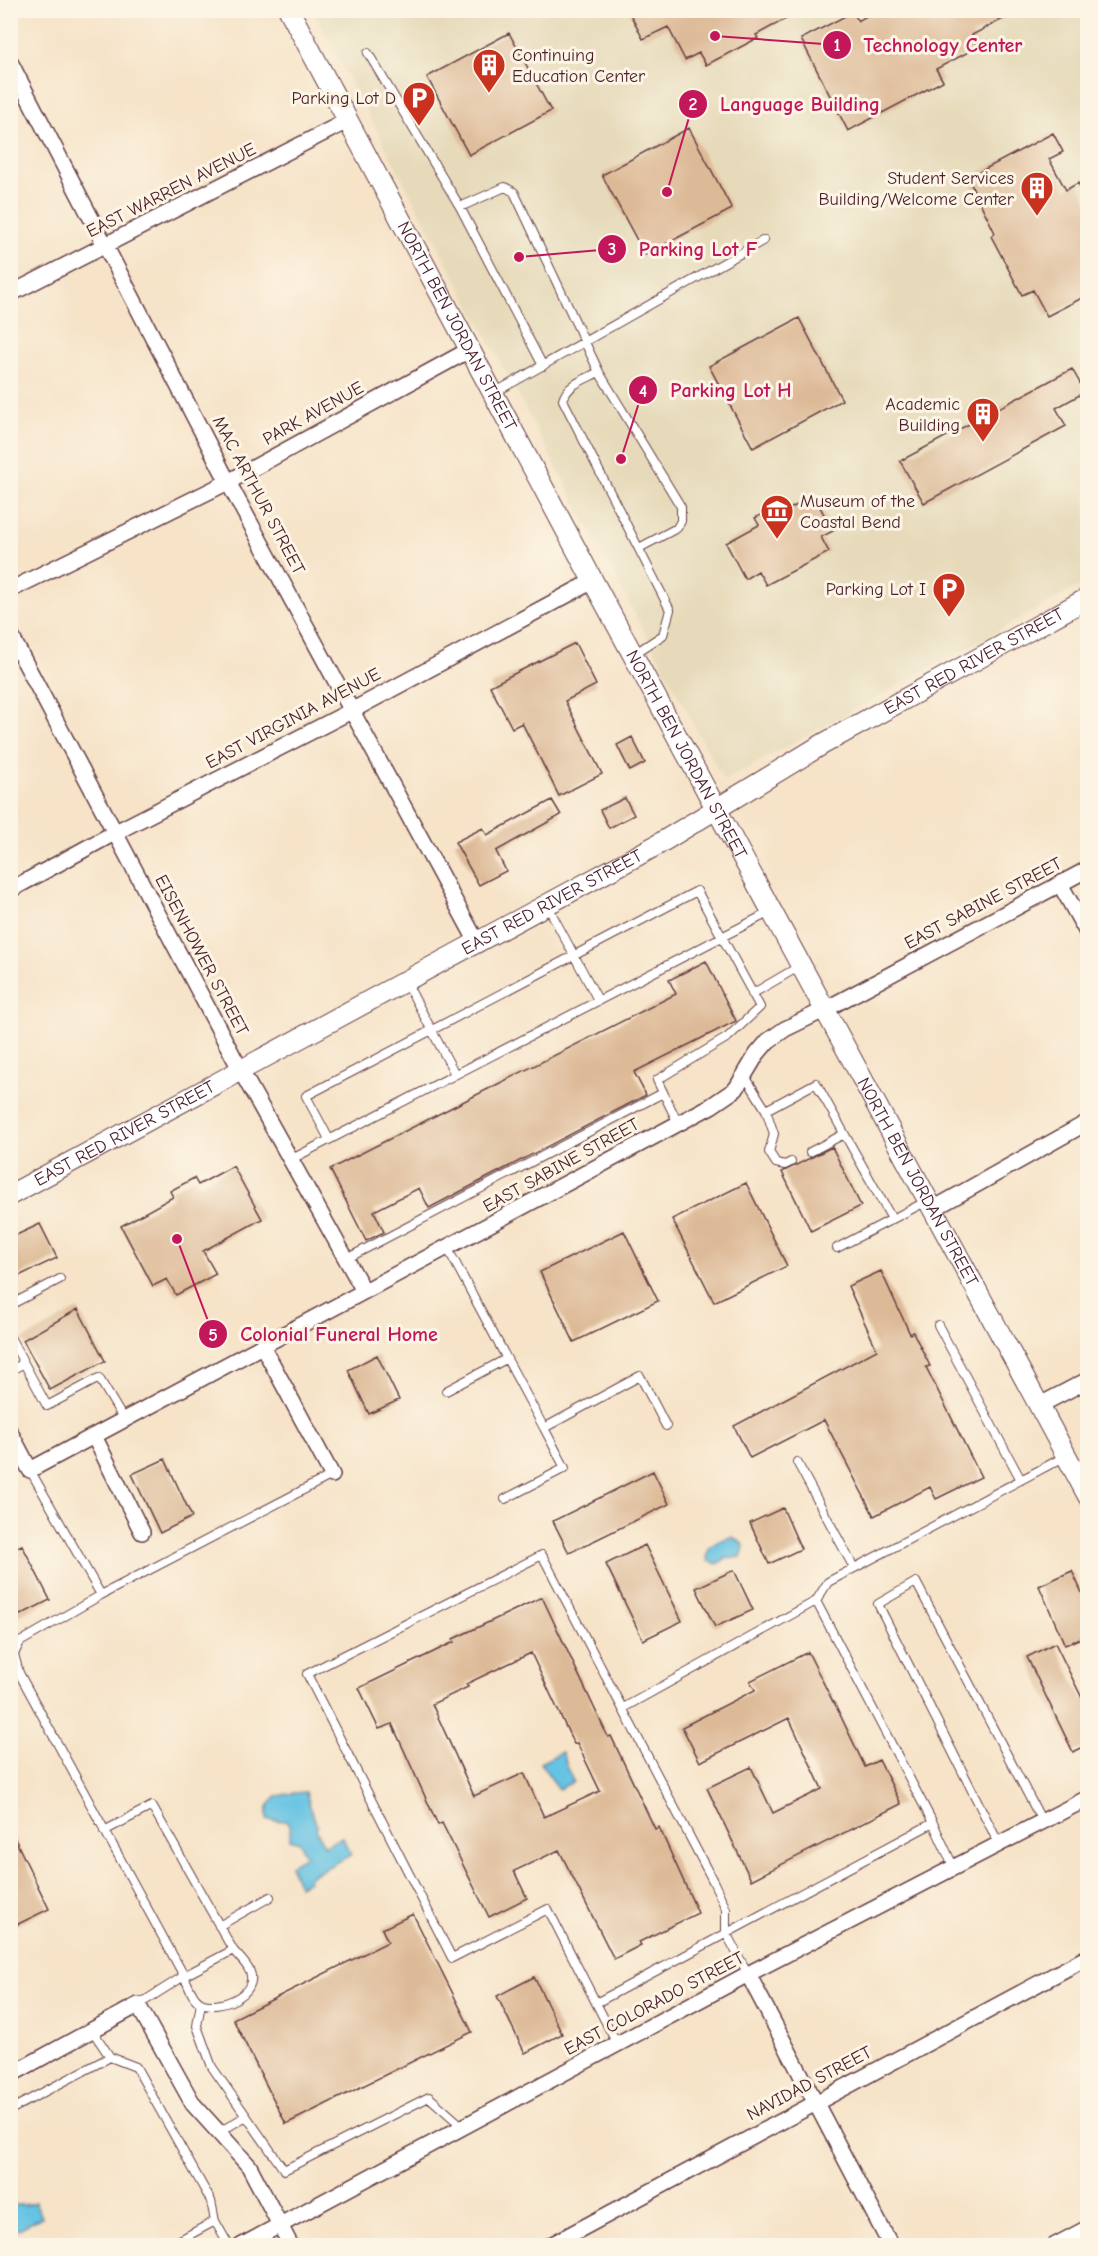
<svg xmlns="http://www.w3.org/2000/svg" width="1098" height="2256" font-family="'Comic Neue',sans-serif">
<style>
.built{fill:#e6daba}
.water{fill:#65c3e3;stroke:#587187;stroke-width:1.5}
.building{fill:#ddba97;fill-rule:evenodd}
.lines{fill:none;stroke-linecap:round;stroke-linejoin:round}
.service-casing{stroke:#643c43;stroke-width:10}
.minor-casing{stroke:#643c43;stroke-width:18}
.tertiary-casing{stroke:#643c43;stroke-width:22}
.service{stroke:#fff;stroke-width:8}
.minor{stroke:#fff;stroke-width:15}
.tertiary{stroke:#fff;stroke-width:20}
.labels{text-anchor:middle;stroke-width:6;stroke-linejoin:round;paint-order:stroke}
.poi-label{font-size:18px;fill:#4a1f2b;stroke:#fcf5e5;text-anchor:end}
.street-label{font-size:18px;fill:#4a1f2b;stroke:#fcf5e5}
.leader{fill:none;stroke:#c2185b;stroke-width:2}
.callout-dot{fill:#c2185b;stroke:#fcf5e5;stroke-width:2}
.mark-label{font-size:18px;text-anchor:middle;font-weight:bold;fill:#fff}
.callout-label{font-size:20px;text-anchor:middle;font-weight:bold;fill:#c2185b;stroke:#fcf5e5;stroke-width:6;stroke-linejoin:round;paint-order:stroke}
</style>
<rect width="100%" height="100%" fill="#fcf5e5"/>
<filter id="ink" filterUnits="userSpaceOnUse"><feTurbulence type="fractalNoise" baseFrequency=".0167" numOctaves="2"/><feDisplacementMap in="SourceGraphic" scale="12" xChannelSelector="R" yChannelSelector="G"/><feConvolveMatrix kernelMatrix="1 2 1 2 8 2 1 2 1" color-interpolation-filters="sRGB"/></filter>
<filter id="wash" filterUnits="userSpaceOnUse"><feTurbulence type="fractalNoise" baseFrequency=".008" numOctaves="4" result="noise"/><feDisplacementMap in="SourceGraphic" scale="24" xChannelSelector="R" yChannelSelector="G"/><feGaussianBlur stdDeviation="1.35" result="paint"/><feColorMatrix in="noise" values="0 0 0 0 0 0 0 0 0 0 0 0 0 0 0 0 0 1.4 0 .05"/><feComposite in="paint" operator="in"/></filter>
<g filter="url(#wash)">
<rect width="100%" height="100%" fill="#f6e3c8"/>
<path class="built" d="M 313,11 L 1087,11 L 1087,582 L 724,781 Z"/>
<path class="water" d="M 732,1537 L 742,1543 L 744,1547 L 741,1557 L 725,1559 L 717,1564 L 708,1561 C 704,1546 719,1540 732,1537 Z
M 562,1752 L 573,1782 L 559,1789 L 540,1763 Z
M 306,1792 L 313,1818 L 317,1825 L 316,1829 L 324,1846 L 342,1837 L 351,1855 L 308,1877 L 309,1881 L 299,1886 L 290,1865 L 306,1856 L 299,1842 L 290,1839 L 290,1828 L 286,1821 L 267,1820 C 264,1794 286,1793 306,1792 Z
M 35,2202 L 42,2217 L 11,2233 L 11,2207 C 19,2202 24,2208 35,2202 Z"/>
<g id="blocks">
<path class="building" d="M 628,10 L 802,10 L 756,35 L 758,38 L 706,65 L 699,53 L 685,60 L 668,27 L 643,39 Z
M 877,10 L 1020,10 L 972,35 L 978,47 L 936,69 L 943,81 L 848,131 L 801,39 L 853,12 L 858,21 Z
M 509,33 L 551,111 L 469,155 L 427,77 Z
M 689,128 L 732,209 L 645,255 L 602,175 Z
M 1053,133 L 1063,152 L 1049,159 L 1066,190 L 1078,183 L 1088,201 L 1088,295 L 1047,316 L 1033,290 L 1022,295 L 991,236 L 995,233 L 968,178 Z
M 799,318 L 842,400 L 753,448 L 709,366 Z
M 1072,369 L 1085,392 L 1056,408 L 1066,426 L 924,503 L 900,461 Z
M 814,496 L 833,531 L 821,537 L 829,552 L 766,585 L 758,571 L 745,579 L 726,543 L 759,525 L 755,518 L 772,509 L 776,516 Z
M 575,643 L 596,685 L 565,701 L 602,774 L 559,796 L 522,723 L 512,728 L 490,686 Z
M 632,737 L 645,763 L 630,771 L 617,745 Z
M 625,798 L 634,815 L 609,828 L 600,810 Z
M 552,800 L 561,815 L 496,851 L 506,871 L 479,885 L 455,842 L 483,828 L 487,835 Z
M 706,961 L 736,1021 L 634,1072 L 646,1095 L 429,1208 L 419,1188 L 374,1211 L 384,1232 L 366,1241 L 330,1169 L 676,994 L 669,980 Z
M 832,1147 L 861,1206 L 811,1231 L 782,1172 Z
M 233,1166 L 262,1219 L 203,1251 L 216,1274 L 176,1295 L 167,1279 L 153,1286 L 121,1226 L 173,1197 L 170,1191 L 194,1178 L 198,1185 Z
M 746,1183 L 787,1266 L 714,1302 L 672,1219 Z
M 40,1224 L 57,1258 L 10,1280 L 10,1238 Z
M 624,1231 L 658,1301 L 574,1342 L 540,1272 Z
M 881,1271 L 910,1334 L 913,1332 L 930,1366 L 926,1367 L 981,1477 L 936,1499 L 930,1487 L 874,1516 L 824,1420 L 750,1458 L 734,1426 L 877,1350 L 848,1286 Z
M 78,1309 L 105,1361 L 50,1390 L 23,1340 Z
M 377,1355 L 399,1400 L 369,1414 L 348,1370 Z
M 165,1459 L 192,1517 L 160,1533 L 132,1474 Z
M 653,1471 L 669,1504 L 569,1553 L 553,1521 Z
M 783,1508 L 801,1549 L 769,1564 L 750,1523 Z
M 22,1545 L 50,1600 L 10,1620 L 10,1551 Z
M 645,1545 L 682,1621 L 643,1640 L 606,1564 Z
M 734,1570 L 753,1610 L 715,1627 L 696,1588 Z
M 1072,1571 L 1088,1606 L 1088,1635 L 1065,1645 L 1039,1586 Z
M 542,1597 L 608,1737 L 611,1736 L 655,1829 L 659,1827 L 698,1913 L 639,1942 L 641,1945 L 614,1959 L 559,1850 L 514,1871 L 527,1898 L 489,1917 L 442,1823 L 438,1825 L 392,1724 L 379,1729 L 359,1688 L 454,1642 L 453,1639 ZM 531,1653 L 574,1744 L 577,1743 L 600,1791 L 544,1817 L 524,1773 L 474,1796 L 432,1704 L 468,1687 L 466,1684 Z
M 1055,1643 L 1083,1700 L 1088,1698 L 1088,1745 L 1073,1752 L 1027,1657 Z
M 808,1652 L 833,1702 L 834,1702 L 865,1767 L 879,1760 L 901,1804 L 751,1880 L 707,1788 L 751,1767 L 773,1813 L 822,1789 L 789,1718 L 700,1762 L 682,1727 L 755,1690 L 750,1681 Z
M 10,1829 L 49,1909 L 10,1928 Z
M 413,1914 L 472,2032 L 286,2124 L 233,2019 L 388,1942 L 382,1929 Z
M 534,1977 L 562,2034 L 525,2053 L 497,1996 Z"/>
</g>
</g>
<g filter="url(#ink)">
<use href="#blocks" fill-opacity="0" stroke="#643c43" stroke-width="1.5"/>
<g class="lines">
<g class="service-casing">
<path id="service" d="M 368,53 L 460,207 L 543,366
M 460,207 L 505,187 L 514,192 L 599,372 L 681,507 L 681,521 L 677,528 L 639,548
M 599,372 C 586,379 567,384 563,400 L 670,610 L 663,635 L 634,654
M 494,393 L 764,240
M 547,905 L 598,1000
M 406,982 L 455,1074
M 752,994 L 800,966
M 745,1076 L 766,1110 L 816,1083 L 892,1219
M 766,1110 L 774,1134 L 769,1152 L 776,1163 L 785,1165 L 791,1162
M 329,1139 L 306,1096 L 697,891 L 760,1007 L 728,1037 L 657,1080 L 678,1123
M 810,1152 L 844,1134
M 290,1160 L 772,911
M 837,1248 L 927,1201
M 448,1249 L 544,1428 L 640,1376 L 666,1426
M 346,1259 L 663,1093
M 10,1305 L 60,1279
M 938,1325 L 1021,1480
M 10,1337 L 47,1406 L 99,1378 L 124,1420
M 10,1371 L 24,1363
M 446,1391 L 506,1359
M 797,1462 L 854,1568
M 30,1470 L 101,1595 L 20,1642 L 14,1654 L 19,1673 L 184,1976 L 138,2005
M 505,1499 L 565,1468 L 544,1428
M 101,1595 L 332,1475
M 816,1601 L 828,1582 L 1066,1456
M 933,1823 L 954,1868
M 104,1831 L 152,1806 L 233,1950
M 999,1844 L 878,1604 L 916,1582 L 1042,1821
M 219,1926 L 270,1897
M 233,1950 C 238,1956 247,1964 250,1972 C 259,1995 218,2011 201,2003 C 192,1999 188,1984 184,1976 Z
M 201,2003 L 197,2026 L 212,2067 L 284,2170 L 429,2097 L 463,2127
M 596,2003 L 933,1823 L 816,1601 L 623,1708
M 92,2030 L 110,2057
M 617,2044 L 548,1909 L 452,1958 L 307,1674 L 542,1555 L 714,1883 L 726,1909 L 726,1933 L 748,1974
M 10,2110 L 110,2057 L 136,2067 L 211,2201 L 215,2221
M 218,2133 L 246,2116
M 169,2246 L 215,2221 L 229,2246"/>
</g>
<g class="minor-casing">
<path id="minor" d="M 10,62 L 228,482 L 478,944
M 10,294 L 349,120
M 10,590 L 228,482 L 471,349
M 10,634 L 241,1071 L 364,1291
M 1060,884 L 1088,934
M 10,890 L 116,832 L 353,710 L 593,581
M 933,1209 L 1088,1122
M 262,1345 L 332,1475
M 1038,1406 L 1088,1380
M 10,1432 L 30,1470 L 711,1106 L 736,1089 L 757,1054 L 768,1041 L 785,1029 L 824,1010 L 1088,869
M 94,1436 L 142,1532
M 748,1974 L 891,2246
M 10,2075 L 138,2005 L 193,2104 L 249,2166 L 291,2246
M 241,2246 L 748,1974 L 1088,1798
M 549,2246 L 1088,1957
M 1054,2246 L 1088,2228"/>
</g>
<g class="tertiary-casing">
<g id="tertiary">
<path id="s1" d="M 289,10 L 593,581 L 1088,1496"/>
<path id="s2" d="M 10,1195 L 657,845 L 823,744 L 1088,598"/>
</g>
</g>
<use href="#service" class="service"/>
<use href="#minor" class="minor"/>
<use href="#tertiary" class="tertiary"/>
</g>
</g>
<defs>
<g id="building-pin" transform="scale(1.725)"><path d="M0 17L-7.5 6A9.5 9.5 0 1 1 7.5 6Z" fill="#c8321e" stroke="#fcf5e5"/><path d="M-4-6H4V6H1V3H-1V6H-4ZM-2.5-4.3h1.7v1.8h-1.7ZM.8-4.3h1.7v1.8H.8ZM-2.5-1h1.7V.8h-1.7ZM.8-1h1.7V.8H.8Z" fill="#fff"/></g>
<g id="parking-pin" transform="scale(1.725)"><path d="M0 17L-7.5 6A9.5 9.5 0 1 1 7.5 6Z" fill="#c8321e" stroke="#fcf5e5"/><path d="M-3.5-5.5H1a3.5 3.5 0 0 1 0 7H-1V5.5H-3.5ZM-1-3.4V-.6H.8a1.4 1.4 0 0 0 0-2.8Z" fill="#fff"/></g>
<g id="museum-pin" transform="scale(1.725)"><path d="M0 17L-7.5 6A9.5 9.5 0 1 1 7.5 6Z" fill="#c8321e" stroke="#fcf5e5"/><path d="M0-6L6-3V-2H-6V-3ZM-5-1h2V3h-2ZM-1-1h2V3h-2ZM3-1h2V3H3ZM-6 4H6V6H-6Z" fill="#fff"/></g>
</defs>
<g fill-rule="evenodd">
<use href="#building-pin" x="489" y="65"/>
<use href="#parking-pin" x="419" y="98"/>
<use href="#building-pin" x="1037" y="188"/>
<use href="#building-pin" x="983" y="414"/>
<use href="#museum-pin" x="777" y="511"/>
<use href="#parking-pin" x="949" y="589"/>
</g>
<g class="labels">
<g class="poi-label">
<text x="512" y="61" text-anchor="start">Continuing<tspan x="512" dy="21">Education Center</tspan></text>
<text x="396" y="104">Parking Lot D</text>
<text x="1014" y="184">Student Services<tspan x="1014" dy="21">Building/Welcome Center</tspan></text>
<text x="960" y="410">Academic<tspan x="960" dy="21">Building</tspan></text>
<text x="800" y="507" text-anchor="start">Museum of the<tspan x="800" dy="21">Coastal Bend</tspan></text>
<text x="926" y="595">Parking Lot I</text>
</g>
<g class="street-label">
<text transform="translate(171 190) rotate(-27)" y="6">EAST WARREN AVENUE</text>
<text dy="6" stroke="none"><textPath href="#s1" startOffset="358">NORTH BEN JORDAN STREET</textPath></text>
<text transform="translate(313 413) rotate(-29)" y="6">PARK AVENUE</text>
<text transform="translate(259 495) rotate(62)" y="6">MAC ARTHUR STREET</text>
<text dy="6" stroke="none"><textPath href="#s2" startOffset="1102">EAST RED RIVER STREET</textPath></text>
<text transform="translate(293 718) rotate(-28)" y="6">EAST VIRGINIA AVENUE</text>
<text dy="6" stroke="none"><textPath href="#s1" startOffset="844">NORTH BEN JORDAN STREET</textPath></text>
<text dy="6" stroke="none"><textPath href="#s2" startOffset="616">EAST RED RIVER STREET</textPath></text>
<text transform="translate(983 903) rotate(-28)" y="6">EAST SABINE STREET</text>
<text transform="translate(202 955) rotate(62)" y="6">EISENHOWER STREET</text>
<text dy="6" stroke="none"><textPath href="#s2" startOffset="130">EAST RED RIVER STREET</textPath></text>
<text transform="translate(561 1165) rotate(-29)" y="6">EAST SABINE STREET</text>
<text dy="6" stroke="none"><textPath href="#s1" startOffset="1330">NORTH BEN JORDAN STREET</textPath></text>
<text transform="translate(654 2003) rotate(-28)" y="6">EAST COLORADO STREET</text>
<text transform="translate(809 2083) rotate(-28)" y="6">NAVIDAD STREET</text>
</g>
</g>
<path class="leader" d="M715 36L837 45M667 192L693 104M519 257L612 249M621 459L643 390M177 1239L213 1334"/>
<g class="callout-dot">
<circle cx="715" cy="36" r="6"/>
<circle cx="667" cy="192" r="6"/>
<circle cx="519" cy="257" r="6"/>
<circle cx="621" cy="459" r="6"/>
<circle cx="177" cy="1239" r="6"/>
<circle cx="837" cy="45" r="15"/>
<circle cx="693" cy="104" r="15"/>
<circle cx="612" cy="249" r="15"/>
<circle cx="643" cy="390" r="15"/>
<circle cx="213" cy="1334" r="15"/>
</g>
<g class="mark-label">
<text x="837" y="51">1</text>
<text x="693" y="110">2</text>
<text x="612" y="255">3</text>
<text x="643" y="397">4</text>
<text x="213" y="1341">5</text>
</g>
<g class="callout-label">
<text x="943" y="52">Technology Center</text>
<text x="800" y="111">Language Building</text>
<text x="698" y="256">Parking Lot F</text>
<text x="731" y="397">Parking Lot H</text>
<text x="339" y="1341">Colonial Funeral Home</text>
</g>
<rect width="1098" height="2256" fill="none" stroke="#fcf5e5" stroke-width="36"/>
</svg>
